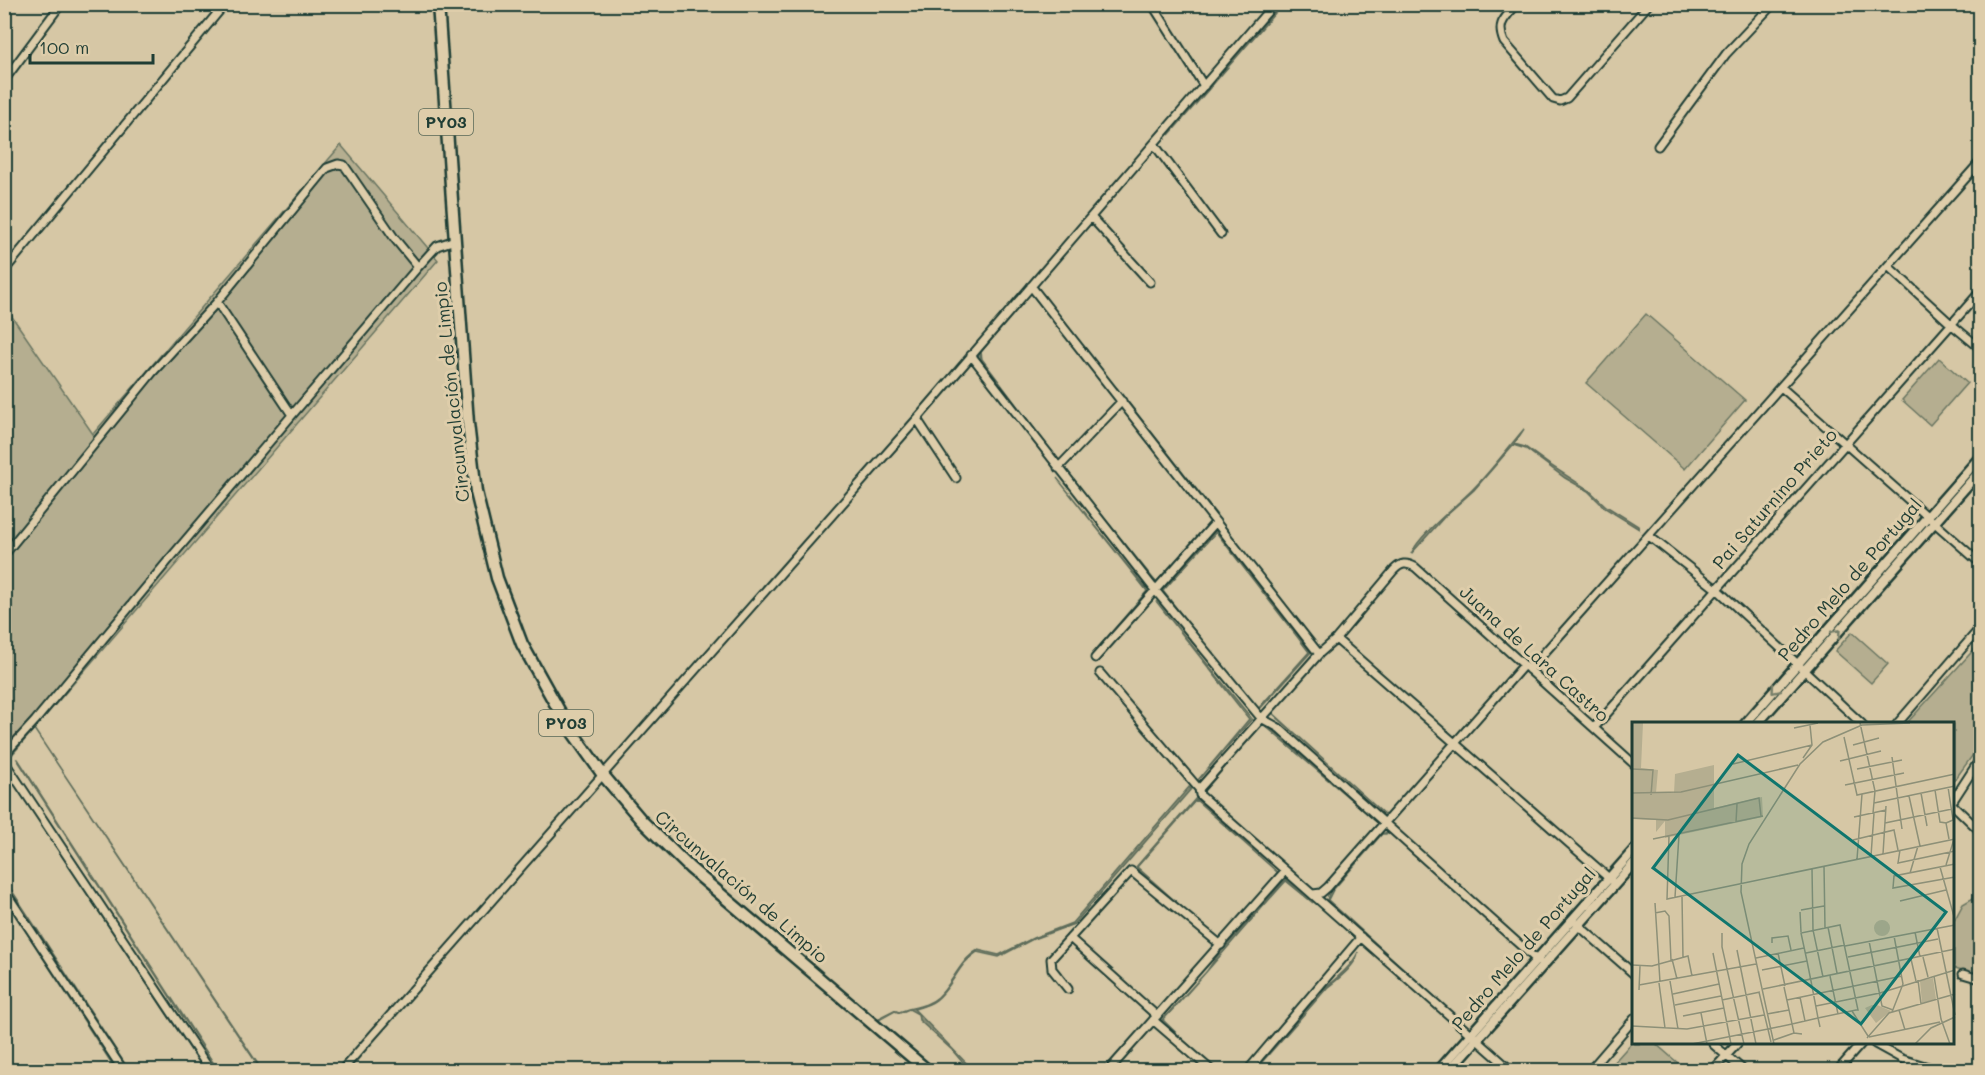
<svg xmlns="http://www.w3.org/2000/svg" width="1985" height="1075" font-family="Mali,sans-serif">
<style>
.green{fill:#b5ae90;stroke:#6a7662;stroke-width:1.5}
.water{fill:#868b74;stroke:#5d6c5a;stroke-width:1.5;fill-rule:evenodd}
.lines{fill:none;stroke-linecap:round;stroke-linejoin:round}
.minor-casing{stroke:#1f3d34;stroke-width:11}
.tertiary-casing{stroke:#1f3d34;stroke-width:13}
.trunk-casing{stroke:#1f3d34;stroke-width:15}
.minor{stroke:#decdaa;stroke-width:7}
.tertiary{stroke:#decdaa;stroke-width:8}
.trunk{stroke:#decdaa;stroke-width:10}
.oneway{stroke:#757e69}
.labels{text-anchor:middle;stroke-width:6;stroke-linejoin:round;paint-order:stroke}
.shield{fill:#decdaa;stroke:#586857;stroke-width:1.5}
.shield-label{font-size:16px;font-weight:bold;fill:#1f3d34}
.street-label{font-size:18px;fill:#1f3d34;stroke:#decdaa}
.inset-road{fill:none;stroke:#8d9078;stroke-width:1.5}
.view{fill:#0f766e;fill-opacity:0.15;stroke:#0f766e;stroke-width:3}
.inset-edge{fill:none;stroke:#1f3d34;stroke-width:3}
</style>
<rect width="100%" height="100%" fill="#d6c7a5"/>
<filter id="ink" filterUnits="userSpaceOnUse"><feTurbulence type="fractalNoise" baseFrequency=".0167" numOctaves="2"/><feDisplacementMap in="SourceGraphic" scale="12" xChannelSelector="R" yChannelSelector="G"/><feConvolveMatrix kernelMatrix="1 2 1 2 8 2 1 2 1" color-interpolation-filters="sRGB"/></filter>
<g filter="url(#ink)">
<path class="green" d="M 341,145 L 438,260 L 5,763 L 4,305 L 93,434 Z
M 1646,314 L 1745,400 L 1685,469 L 1586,383 Z
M 1939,358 L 1967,383 L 1930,425 L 1902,400 Z
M 1852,632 L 1888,664 L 1871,683 L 1835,651 Z
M 1980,643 L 1980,745 L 1954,781 L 1954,724 L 1906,724 Z
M 1980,894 L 1980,974 L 1954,968 L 1954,921 L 1963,904 Z
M 1634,1040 L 1634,1044 L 1656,1044 L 1686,1070 L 1610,1070 L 1608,1069 Z"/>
<path class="water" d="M 1281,5 L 1282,5 L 1169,135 Z
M 1031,292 L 981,352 L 982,359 L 1061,464 L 981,359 L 979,352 Z
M 1116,388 L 1117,388 L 1216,514 L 1215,514 Z
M 1524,429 L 1514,444 L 1525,447 L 1550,465 L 1589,490 L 1606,506 L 1638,526 L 1639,529 L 1605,508 L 1588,491 L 1565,478 L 1526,449 L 1513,445 L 1474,490 L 1446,515 L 1411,554 C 1419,535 1456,506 1472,490 C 1491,471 1507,449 1524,429 Z
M 1065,469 L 1155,581 L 1157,581 L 1209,524 L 1157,582 L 1154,582 Z
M 1057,478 L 1148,591 L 1096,650 L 1147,591 Z
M 1216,531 L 1311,652 L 1257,712 L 1161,591 ZM 1216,532 L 1309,652 L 1257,710 L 1163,591 Z
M 1156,601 L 1252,719 L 1198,780 L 1249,719 Z
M 1331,645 L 1272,712 L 1385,815 L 1271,712 Z
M 1263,723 L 1276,733 L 1377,822 L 1263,724 L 1204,791 Z
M 34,729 L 262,1070 L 261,1070 Z
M 17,759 L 18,759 L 218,1070 L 217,1070 Z
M 5,768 L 204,1070 L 5,770 Z
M 1189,787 L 1191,789 L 1074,924 L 1033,939 L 999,957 L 977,952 C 959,963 953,986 936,1000 C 930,1005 922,1007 914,1009 L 973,1070 L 969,1070 L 952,1050 L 919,1020 L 918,1014 L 909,1009 L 900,1013 L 895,1011 L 877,1021 L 882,1016 L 894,1010 L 899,1012 C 911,1007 927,1007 938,997 C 953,983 959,961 978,950 L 999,955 L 1033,938 L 1072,923 Z
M 1196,798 L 1277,872 L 1196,800 L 1137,867 L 1218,939 L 1136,867 Z
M 1388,832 L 1386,834 L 1382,834 L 1333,890 L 1328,900 L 1468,1027 L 1327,900 L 1329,893 L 1382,834 Z
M 1286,879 L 1313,903 L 1286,881 C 1244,927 1205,975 1163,1020 L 1198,1054 L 1161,1021 L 1207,971 L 1218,955 Z
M 4,880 L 5,880 L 129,1070 L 5,881 Z
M 4,898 L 117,1070 L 116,1070 Z
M 1358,952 C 1357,965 1338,979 1327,988 L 1255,1070 L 1326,987 C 1338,977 1352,966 1358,952 Z"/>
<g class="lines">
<g class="minor-casing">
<path id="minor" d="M 1152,4 L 1204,86
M 1517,4 C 1505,18 1496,23 1504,42 L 1553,99 L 1560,101 L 1567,98 L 1649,4
M 6,78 L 61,4
M 1154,144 L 1221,234
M 1658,146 L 1726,54 L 1773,4
M 1091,217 L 1150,282
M 1888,266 L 1951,324 L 1980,348
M 4,271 L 225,4
M 1031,286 L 1319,654
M 217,302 L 292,415
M 971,355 L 1155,590 L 1261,718 L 1279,728 L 1539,962
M 1781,387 L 1980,563
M 917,419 L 956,478
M 1058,468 L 1122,401
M 1649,536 L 1719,591 L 1862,724
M 4,555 L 152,373 L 217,302 L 327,168 L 338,164 L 344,165 L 395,239 L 418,267
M 1336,639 L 1611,880
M 1095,658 L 1216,522
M 1529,670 L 1980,162
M 1100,673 L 1199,789
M 1897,724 L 1980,628
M 1594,728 L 1980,292
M 4,755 L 35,721 L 167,562 L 418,267 L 437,246 L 455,240
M 4,761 L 210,1070
M 1954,799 L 1980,759
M 1954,806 L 1980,831
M 4,890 L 123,1070
M 1313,894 L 1321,893 L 1328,887 L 1523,666
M 1577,924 L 1634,974
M 1070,938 L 1157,1016
M 1963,974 L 1980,979
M 1068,989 L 1052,969 L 1051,959 L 1131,871 L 1221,945
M 1153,1020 L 1211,1070
M 1713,1044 L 1743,1070
M 1875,1044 L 1902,1059 L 1938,1070
M 342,1070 L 917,419 L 1274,4
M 1109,1070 L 1285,871
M 1248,1070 L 1361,937
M 1511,1070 L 1200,795 L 1199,789 L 1319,654 L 1336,639 L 1394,570 C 1401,563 1406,562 1415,567 L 1634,764
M 1590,1070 L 1634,1019
M 1713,1070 L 1737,1044
M 1838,1070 L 1861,1044"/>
</g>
<g class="tertiary-casing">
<path id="tertiary" d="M 1745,724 L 1980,457
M 1757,724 L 1980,471
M 1439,1070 L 1634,850
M 1450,1070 L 1634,863"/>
</g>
<g class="trunk-casing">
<path id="trunk" d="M 438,4 L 468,423 L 476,492 L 497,578 L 522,644 L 566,723 L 603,775 L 642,821 L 690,868 L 927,1070"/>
</g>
<use href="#minor" class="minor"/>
<use href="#tertiary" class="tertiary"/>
<use href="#trunk" class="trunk"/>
</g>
<defs><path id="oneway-chevron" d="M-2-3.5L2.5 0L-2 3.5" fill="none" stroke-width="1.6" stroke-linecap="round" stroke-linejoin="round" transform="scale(1.5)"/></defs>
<g class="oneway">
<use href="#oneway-chevron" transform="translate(1837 633) rotate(-48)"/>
<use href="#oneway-chevron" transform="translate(1775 690) rotate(131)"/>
</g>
</g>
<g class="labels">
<g class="shield">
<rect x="419" y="109" width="54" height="26" rx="4.5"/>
<rect x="539" y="710" width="54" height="26" rx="4.5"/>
</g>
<g class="shield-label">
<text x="446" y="128">PY03</text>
<text x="566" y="729">PY03</text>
</g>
<g class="street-label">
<text transform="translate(452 392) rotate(-96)" y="6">Circunvalación de Limpio</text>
<text transform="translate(1775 499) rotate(-49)" y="6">Pai Saturnino Prieto</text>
<text transform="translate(1850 580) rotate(-49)" y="6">Pedro Melo de Portugal</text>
<text transform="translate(1534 654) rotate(42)" y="6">Juana de Lara Castro</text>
<text transform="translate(741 887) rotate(41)" y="6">Circunvalación de Limpio</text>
<text transform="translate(1524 949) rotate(-49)" y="6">Pedro Melo de Portugal</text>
</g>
</g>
<g transform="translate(1632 722)">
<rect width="322" height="322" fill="#d6c7a5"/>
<path d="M 0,1 L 11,1 L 9,46 L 26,48 L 24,71 L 42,71 L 43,52 L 82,43 L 82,86 L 130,75 L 131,95 L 33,116 L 33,99 L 24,110 L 24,98 L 0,97 ZM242 206a8 8 0 1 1 16 0a8 8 0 1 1-16 0ZM 301,256 L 304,277 L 290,281 L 288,259 ZM 240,283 L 245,283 L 259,289 L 244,301 L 233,286 Z" fill="#b5ae90"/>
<path class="inset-road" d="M 228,1 L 243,69 L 241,91M 162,6 L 186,1M 212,15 L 225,73 L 323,52M 221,23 L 247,16M 260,35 L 270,107M 171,36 L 180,23 L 178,3M 208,39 L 249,29M 101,42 L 180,23M 0,47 L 21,48 L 19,73M 225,47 L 270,38M 213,63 L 272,51M 303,68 L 308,100 L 314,101 L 317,117M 0,71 L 49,70 L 166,43M 289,71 L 295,104M 277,74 L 288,124M 242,81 L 323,64M 222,95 L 254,88M 0,96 L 36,98 L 127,76 L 129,94M 104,100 L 105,82M 253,101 L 320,87M 314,101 L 321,98 L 316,65M 37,114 L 35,177 L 323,117M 21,117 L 131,94M 221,118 L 262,108 L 266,128M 268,128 L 266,141 L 323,129M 251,132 L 254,84M 239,134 L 242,91M 225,137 L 230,72M 323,142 L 262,154 L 261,166 L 323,155M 314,143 L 322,117M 192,144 L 193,206M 308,145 L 323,198M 180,147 L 181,208 L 191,255M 278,151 L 286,124M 50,174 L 51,236M 43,175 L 47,113M 268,179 L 314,168M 23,181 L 28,260M 169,188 L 192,184M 168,190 L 169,210M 23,191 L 33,189 L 37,194 L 39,238M 196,205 L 205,251M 305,206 L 323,293M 283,210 L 288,235M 90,211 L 90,225 L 112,322M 237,219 L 250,284 L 261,288M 140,221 L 140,216 L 156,214 L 159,228M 213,224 L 323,203M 105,228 L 124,322M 81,231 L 99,322M 146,231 L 153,264M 174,231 L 213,223M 216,235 L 306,217M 291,235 L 296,255M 124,236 L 172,226M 40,237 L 45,257M 279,237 L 284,259M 0,243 L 20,244 L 56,234 L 60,254M 130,248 L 175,239M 198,254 L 206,292M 302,254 L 309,297 L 318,322M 286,258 L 289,282M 38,259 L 46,307M 27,261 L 33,306M 7,263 L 124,242M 152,265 L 162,311 L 170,312M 131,267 L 323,227M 7,268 L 8,244M 127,270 L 139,320M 41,272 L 87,262M 168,275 L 173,299M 90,278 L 128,270M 155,278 L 270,254M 43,283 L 89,274M 184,284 L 248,271 L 323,248M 267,288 L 273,308M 220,289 L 236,314M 260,290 L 271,262 L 262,214M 69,291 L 75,322M 135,292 L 157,288M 51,294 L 92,286M 0,304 L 55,307 L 132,293M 237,315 L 308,300M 235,316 L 257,291 L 323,272M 142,318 L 162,311M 60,322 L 136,307 L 160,302 L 186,296 L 224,288 L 226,288 L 208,203 L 169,211 L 175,239 L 179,259 L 186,296 L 188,305M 142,322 L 109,170 L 110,142 L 117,122 L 168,42 L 191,20 L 230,3 L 278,1M 283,322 L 299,306 L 323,295"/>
<path class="view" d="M 106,33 L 314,190 L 229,302 L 21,146 Z"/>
<rect width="322" height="322" class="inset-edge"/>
</g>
<rect width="1985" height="1075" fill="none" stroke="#decdaa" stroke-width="24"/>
<rect x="12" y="12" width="1961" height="1051" fill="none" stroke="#1f3d34" stroke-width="2" filter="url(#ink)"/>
<path d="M30 54v9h123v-9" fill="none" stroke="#1f3d34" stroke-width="3"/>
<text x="39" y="54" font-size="18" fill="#1f3d34" stroke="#decdaa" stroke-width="4.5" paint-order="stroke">100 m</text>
</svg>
